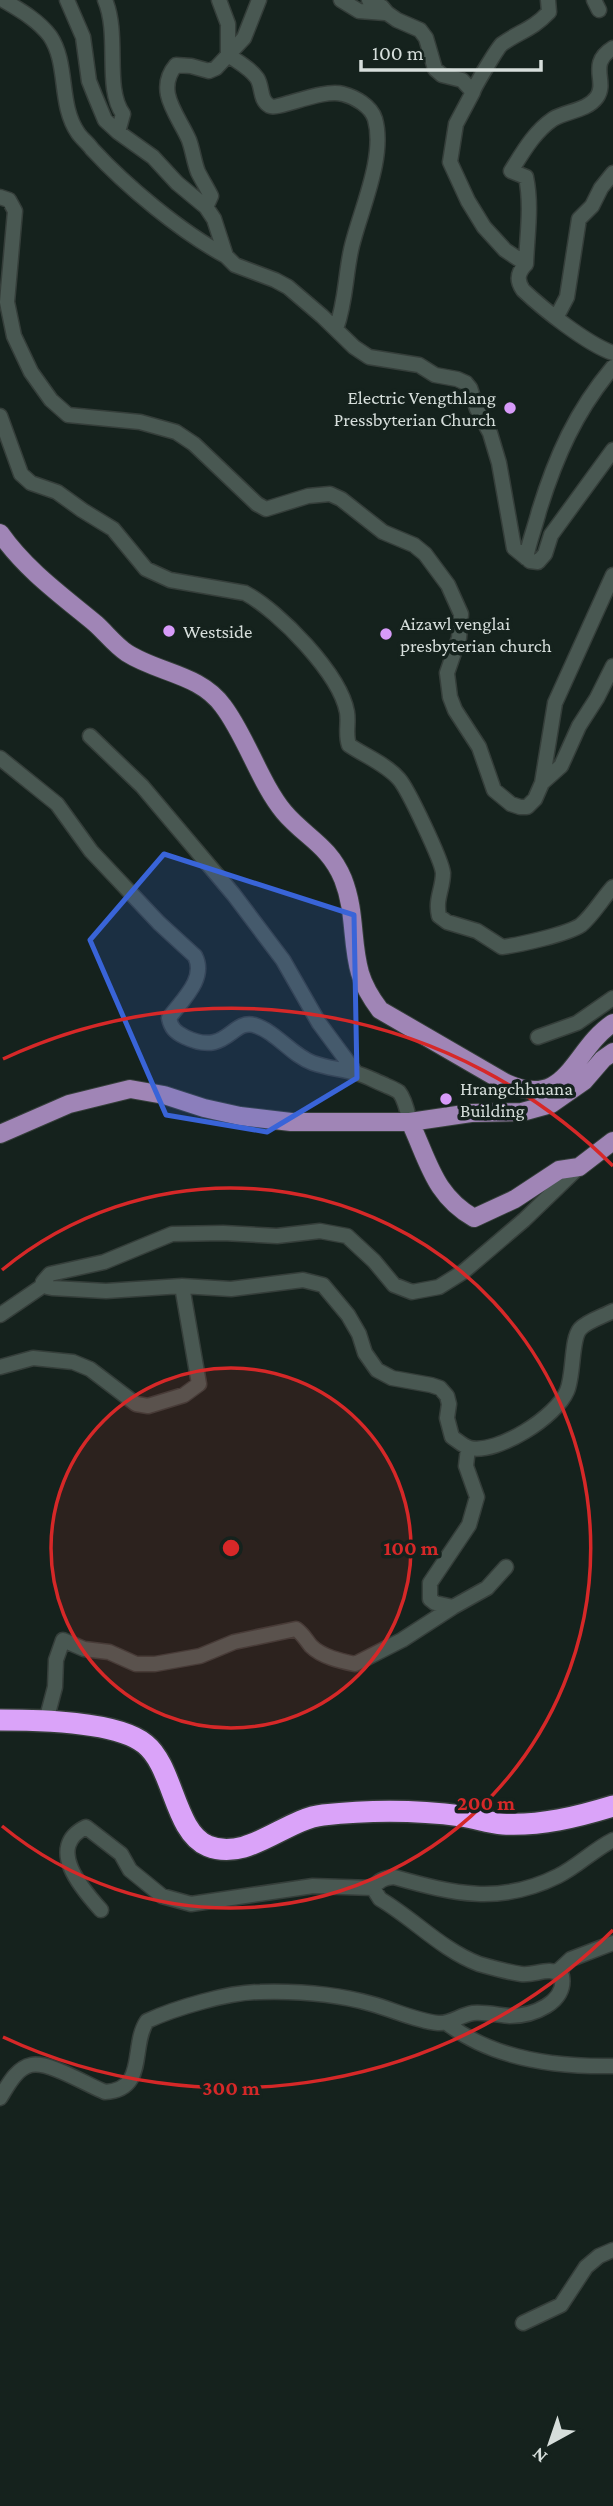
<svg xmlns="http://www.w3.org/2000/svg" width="613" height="2506" font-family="'Crimson Pro',serif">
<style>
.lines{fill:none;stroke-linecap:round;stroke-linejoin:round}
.street-casing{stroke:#353e3a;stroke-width:17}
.primary-casing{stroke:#353e3a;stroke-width:20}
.highway-casing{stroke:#353e3a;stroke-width:24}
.street{stroke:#495852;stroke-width:14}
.primary{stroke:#a085b6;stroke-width:18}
.highway{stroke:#daa3f9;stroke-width:21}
.marked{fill:#3964d8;fill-opacity:0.2;stroke:#3964d8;stroke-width:5;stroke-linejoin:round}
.ring{fill:none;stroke:#d62828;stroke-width:3.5}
.poi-dot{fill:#d79bf9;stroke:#15221d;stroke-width:2.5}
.labels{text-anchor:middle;stroke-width:7;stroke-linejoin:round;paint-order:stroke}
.poi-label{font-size:19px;fill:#d6dedb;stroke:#15221d;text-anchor:start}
.centre{fill:#d62828;stroke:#15221d;stroke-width:3.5}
.ring-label{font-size:21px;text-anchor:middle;font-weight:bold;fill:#d62828;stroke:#15221d;stroke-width:7;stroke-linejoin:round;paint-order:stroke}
</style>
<rect width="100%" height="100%" fill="#15221d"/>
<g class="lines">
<g class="street-casing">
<path id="street" d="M 3,0 C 20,10 38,20 50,36 C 69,64 58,104 78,133 C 82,139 88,143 92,149 C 126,186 181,232 226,256
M 67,0 L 83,37 L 89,81 L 95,96 L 105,120 L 118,132
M 105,0 C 120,35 104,88 123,114 L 118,132 L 153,157 L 177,183 L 206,207 L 214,219 L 226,256 L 235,265 L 275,280 L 288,287 L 322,316 L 354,347 L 369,357 L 419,365 L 435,375 L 457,379 L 466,383 L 470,388 L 477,409 L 490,433 L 499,463 L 514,548 L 530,561 L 538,562 L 545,554 L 551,535 L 613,450
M 219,0 L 228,24 L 228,55 C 238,62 250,68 257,78 C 263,87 259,100 270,106 C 278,110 323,88 343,94 C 355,97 371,106 375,119 C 386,158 359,213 351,250 C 345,278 346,301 336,329
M 341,0 L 359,11 L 385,13
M 369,0 L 382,7 L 387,13 L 397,20 L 420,30 L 426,38 L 435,69 L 442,75 L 462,80 L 473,92 C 474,87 498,47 502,44 C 520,31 532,30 549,12 L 548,0
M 594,0 L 599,10
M 473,92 L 456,124 L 450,162 L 468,201 L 484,227 L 505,250 L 526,264 C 518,272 516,280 523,290 C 543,309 587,344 613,353
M 0,197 L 9,200 L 15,211 L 7,302 L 14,336 L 31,372 L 51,400 L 68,415 L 140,422 L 176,432 L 194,444 L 257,504 L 266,509 L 308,496 L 330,494 L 341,499 L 383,532 L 414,545 L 425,554 L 448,585 L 461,614 L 459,638 L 447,673 L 450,697 L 455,710 L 479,747 L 494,790 L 511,804 L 520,807 L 527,807 L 535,799 L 542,783 L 555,703 L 613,575
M 206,207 L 211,196 C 207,188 202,180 198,172 C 194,162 193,151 189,140 C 179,116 154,91 176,65 L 191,66 L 209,71 L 216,68 L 244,38 L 259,0
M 526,264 C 527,235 532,206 526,177 L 511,171 C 523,152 534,132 553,119 C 566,111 587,111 597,97 C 608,81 587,64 613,48
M 557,316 L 567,297 L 579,219 L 592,206 L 601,188 L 613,173
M 0,416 L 21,474 L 31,483 L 57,492 L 82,510 L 113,529 L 146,569 L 170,580 L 245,593 C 279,611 340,674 347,712 C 349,723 345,734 349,745 C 365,756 386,764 399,779 C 408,789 442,861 443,873 C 443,889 435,899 439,916 L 447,922 L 477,931 L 502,947 C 519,945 568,934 581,925 C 593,915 602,899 613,887
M 526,558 C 529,542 535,527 539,511 C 556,456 576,411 613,367
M 90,736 L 142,786 L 234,895 L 283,960 L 319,1023 L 356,1073
M 0,758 L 57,804 L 91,851 L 159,923 L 195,956 C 207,979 181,1001 169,1018 C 171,1028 175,1032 185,1037 C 227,1057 231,1019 254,1025 C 277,1032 291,1055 313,1063 C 327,1068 341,1069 355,1073 C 365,1075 375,1081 385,1085 C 389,1087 395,1089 399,1092 C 405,1099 408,1114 410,1122
M 542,783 L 561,766 L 579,726 L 597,698 L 613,666
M 538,1037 L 577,1023 L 613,998
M 579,1167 L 524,1220 L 463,1272 L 439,1287 L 412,1292 L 394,1285 L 374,1261 L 347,1236 L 320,1231 L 277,1236 L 223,1233 L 172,1234 L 104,1262 L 50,1274 L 43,1282 L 47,1287 L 52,1288 L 106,1291 L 182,1286 L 231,1289 L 303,1280 L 323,1285 L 348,1315 L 359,1334 L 365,1353 L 377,1370 L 392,1378 L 431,1385 L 440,1388 L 447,1396 L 449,1404 L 447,1418 L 452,1437 C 457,1440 464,1447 470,1448 C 498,1454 556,1417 567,1391 C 574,1375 571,1339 580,1329 C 587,1321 604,1316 613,1311
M 0,1315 L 44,1285
M 0,1367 L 33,1358 L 73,1362 L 90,1369 L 136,1404 L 148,1406 L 184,1395 L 199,1384 L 182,1286
M 453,1607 L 487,1588 L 506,1567
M 46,1721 L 55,1687 L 56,1660 L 63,1640 L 84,1649 L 109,1652 L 136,1664 L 155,1664 L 200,1656 L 234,1642 L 296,1629 C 303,1634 306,1640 311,1646 C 322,1657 341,1661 355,1664 L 402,1640 L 453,1607 L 435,1603 L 430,1599 L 430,1583 L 469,1525 L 477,1497 L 466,1466 L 468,1448
M 101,1910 C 82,1889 45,1847 86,1827 L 121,1854 L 130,1870 L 162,1896 L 191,1904 L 313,1886 L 373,1888
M 557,1972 L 571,1959 L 613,1943
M 448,2024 C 493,2059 557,2067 613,2066
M 0,2098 C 7,2087 16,2068 31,2065 C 49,2061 87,2085 105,2092 C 148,2090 130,2046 147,2021 C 175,2008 229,1992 260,1992 C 296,1991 337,1994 372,2004 C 394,2010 416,2021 438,2023 C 451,2024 460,2015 473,2013 C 486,2012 498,2015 510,2016 C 532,2016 567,2003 562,1976 C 549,1965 536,1976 521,1974 C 507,1972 493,1968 479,1964 C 442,1950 414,1919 380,1899 L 373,1888 C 379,1880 384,1878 394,1877 C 454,1894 500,1905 558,1876 C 578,1866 593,1850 613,1840
M 523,2323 L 561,2305 L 586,2267 L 599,2256 L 613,2250"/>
</g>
<g class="primary-casing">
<path id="primary" d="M 0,533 C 26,570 61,595 96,624 C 106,633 115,645 127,653 C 158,673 200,674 223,706 C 246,736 260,783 284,812 C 305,837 329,845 343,879 C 356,912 351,942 360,973 C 364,987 371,998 380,1010 L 506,1083 C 568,1111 572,1050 613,1023
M 410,1122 C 429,1162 434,1195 474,1218 L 515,1199 L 559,1170 L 579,1167 L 613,1141
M 0,1134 L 69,1104 L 130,1089 L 164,1095 L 204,1108 L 240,1116 L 291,1122 L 410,1122 L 471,1113 L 522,1112 L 551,1104 L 584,1081 L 603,1059 L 613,1052"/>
</g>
<g class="highway-casing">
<path id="highway" d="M 0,1720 C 36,1720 117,1721 145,1744 C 174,1767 174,1832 208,1846 C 248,1862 285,1819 323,1815 C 368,1810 417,1810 462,1816 C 476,1818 489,1823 503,1824 C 541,1826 577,1817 613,1806"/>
</g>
<use href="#street" class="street"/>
<use href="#primary" class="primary"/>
<use href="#highway" class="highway"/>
</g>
<path class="marked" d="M 164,854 L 354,915 L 357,1078 L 267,1132 L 166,1115 L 90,940 Z"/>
<circle cx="231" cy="1548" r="180" fill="#d62828" fill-opacity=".12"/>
<g class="ring">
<circle cx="231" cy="1548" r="180"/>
<path d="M2 1270A360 360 0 1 1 2 1826"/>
<path d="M613 1930A540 540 0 0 1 3 2037M3 1059A540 540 0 0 1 613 1166"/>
</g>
<g class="poi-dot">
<circle cx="510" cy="408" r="7"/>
<circle cx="169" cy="631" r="7"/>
<circle cx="386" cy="634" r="7"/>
<circle cx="446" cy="1099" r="7"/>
</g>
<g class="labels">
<g class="poi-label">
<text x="496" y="404" text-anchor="end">Electric Vengthlang<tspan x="496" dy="22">Pressbyterian Church</tspan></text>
<text x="400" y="630">Aizawl venglai<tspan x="400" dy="22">presbyterian church</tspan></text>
<text x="183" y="638">Westside</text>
<text x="460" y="1095">Hrangchhuana<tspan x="460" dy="22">Building</tspan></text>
</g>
</g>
<circle cx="231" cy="1548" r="10" class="centre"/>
<g class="ring-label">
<text x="411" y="1555">100 m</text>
<text x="486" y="1810">200 m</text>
<text x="231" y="2095">300 m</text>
</g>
<g transform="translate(550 2443) rotate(220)" stroke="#15221d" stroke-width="5" paint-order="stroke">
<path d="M0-5L12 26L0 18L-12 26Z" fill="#d6dedb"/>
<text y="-10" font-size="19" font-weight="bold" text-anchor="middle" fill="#d6dedb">N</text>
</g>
<path d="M361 60v10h180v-10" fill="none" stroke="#d6dedb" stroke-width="3.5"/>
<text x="372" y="60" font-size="21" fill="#d6dedb" stroke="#15221d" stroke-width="5" paint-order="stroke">100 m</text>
</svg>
